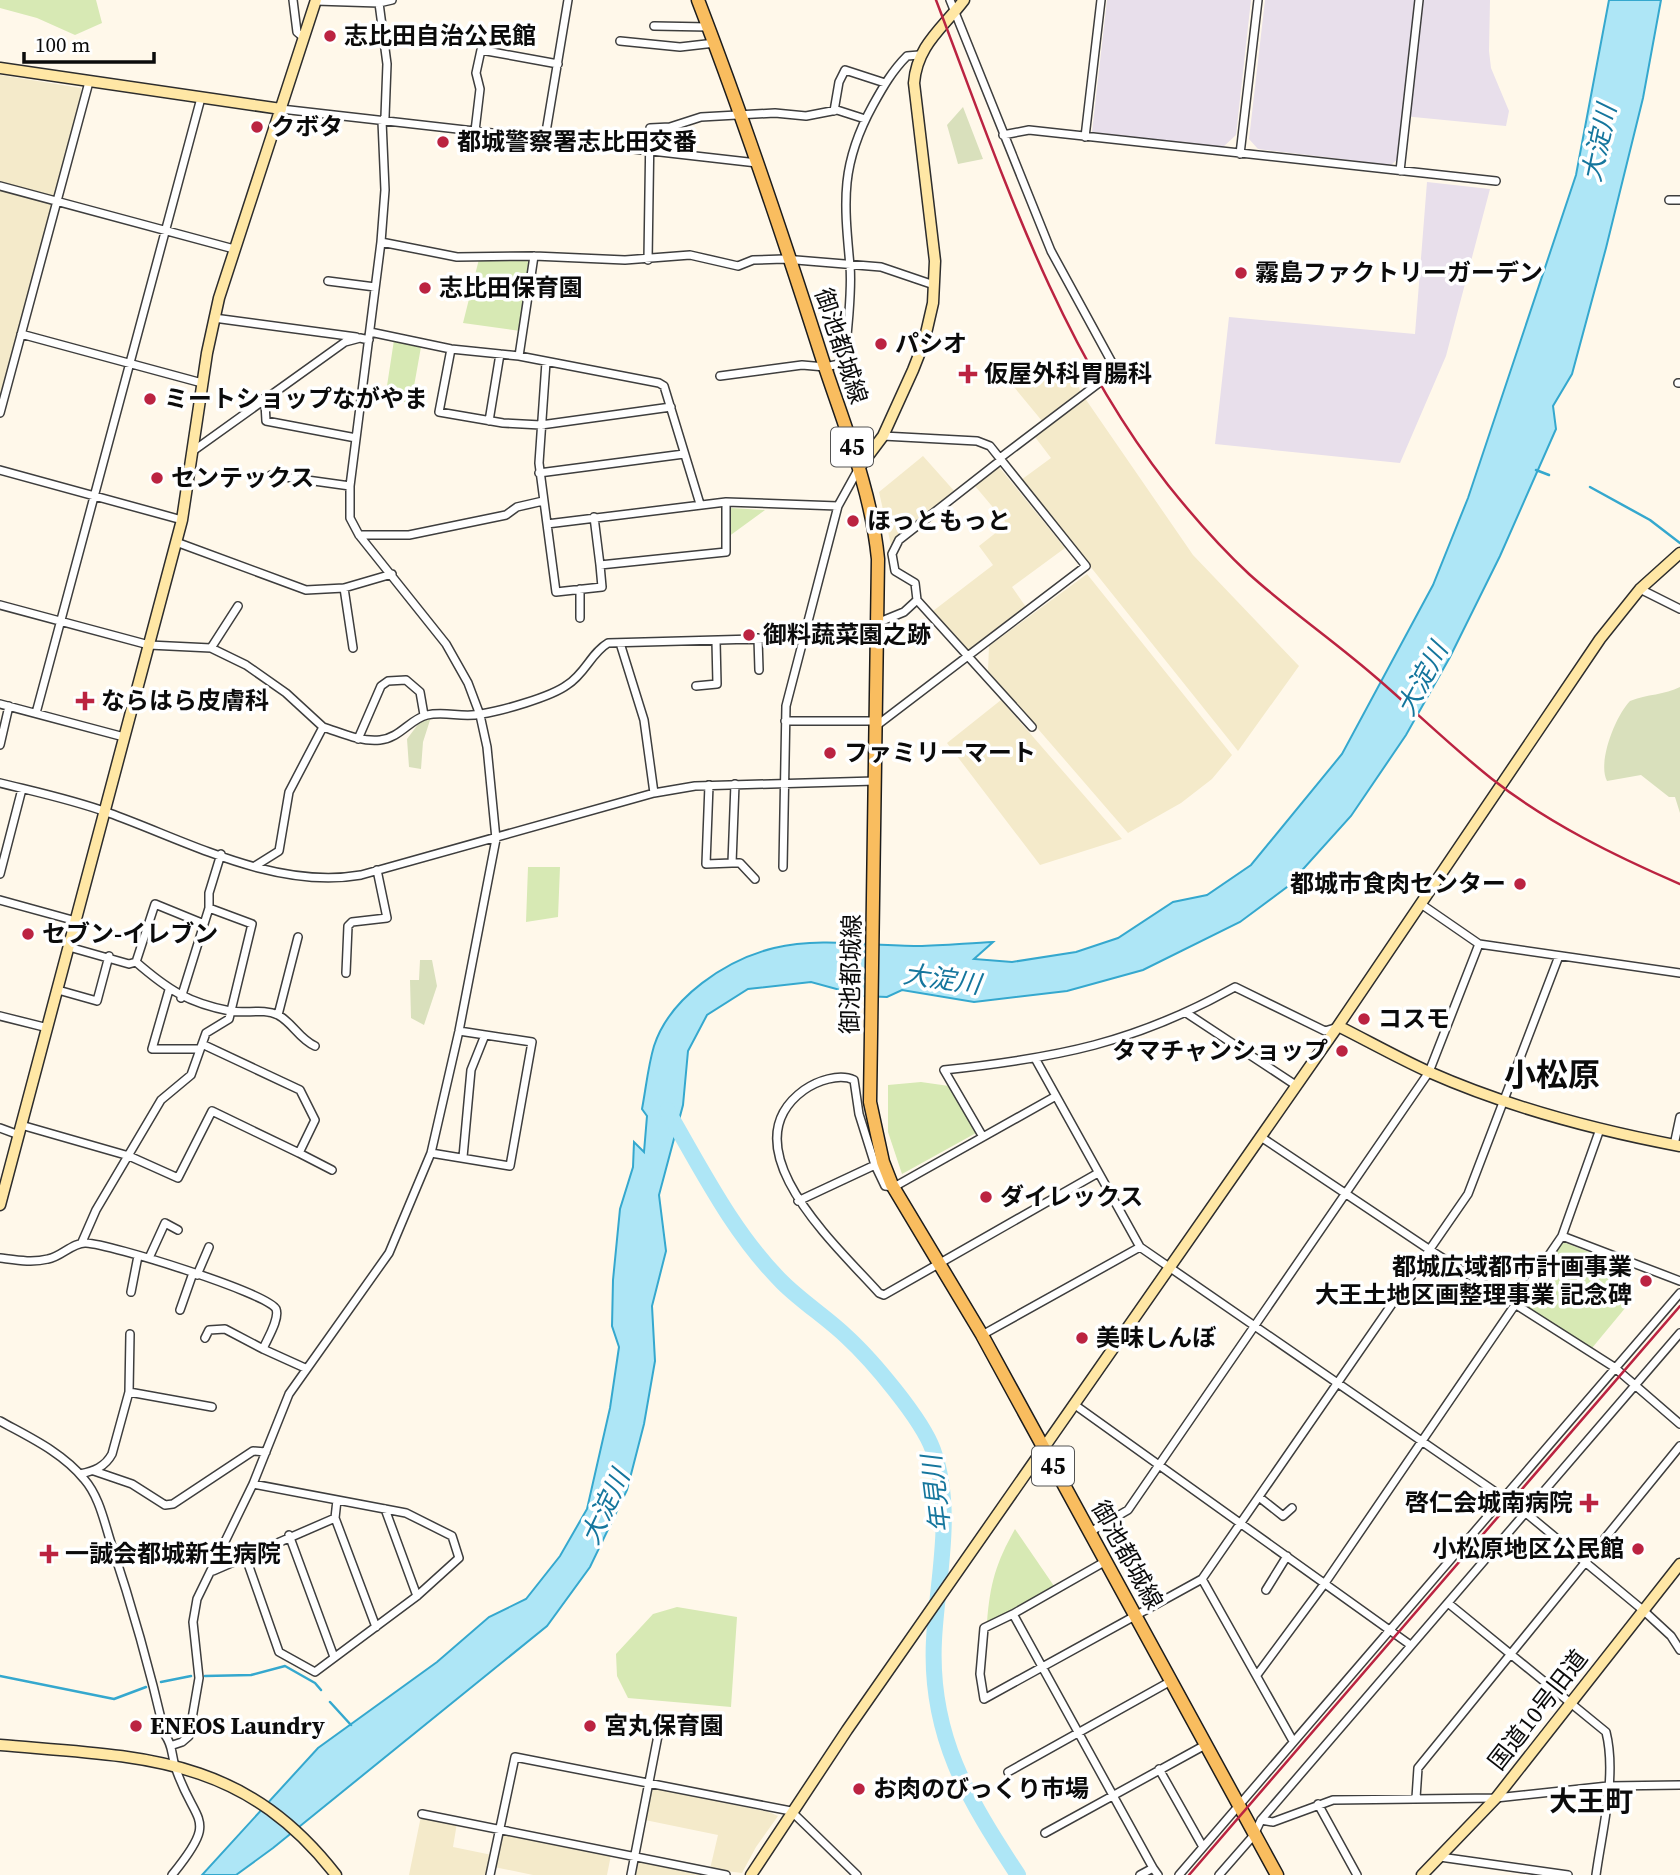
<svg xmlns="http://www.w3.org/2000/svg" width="1680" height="1875" font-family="'Source Serif 4','Noto Sans JP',serif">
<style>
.industrial{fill:#e8dfeb}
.farmland{fill:#f4eaca}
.green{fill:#d7e9b4}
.cemetery{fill:#d9e0bc}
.water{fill:#aee6f6;stroke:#35a8ce;stroke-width:2}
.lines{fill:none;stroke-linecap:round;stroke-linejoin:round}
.stream{stroke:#35a8ce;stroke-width:2.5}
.river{stroke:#aee6f6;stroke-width:16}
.street-casing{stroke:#3e3e3e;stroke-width:10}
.secondary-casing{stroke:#2d2d2d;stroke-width:13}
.primary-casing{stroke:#1c1c1c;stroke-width:15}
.street{stroke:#fff;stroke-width:7}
.secondary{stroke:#ffe7a5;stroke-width:10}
.primary{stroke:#f9bd5f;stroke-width:12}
.rail{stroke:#bb2341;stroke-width:2.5}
.poi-dot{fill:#bb2341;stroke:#fff;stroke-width:2.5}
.labels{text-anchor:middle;stroke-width:7;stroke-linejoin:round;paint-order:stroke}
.shield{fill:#fff;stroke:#545454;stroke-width:2}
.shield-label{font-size:23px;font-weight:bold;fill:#0b0b0b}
.poi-label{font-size:24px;font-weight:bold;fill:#0b0b0b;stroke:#fff;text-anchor:start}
.street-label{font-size:24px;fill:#0b0b0b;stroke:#fff}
.water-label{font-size:26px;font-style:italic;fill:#15769d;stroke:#fff}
.quarter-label{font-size:28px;font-weight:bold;fill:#0b0b0b;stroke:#fff}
.district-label{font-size:32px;font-weight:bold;fill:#0b0b0b;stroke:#fff}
</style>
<rect width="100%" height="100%" fill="#fff8ea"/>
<path class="industrial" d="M 1107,0 L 1251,0 L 1236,135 L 1223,147 L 1092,132 Z
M 1265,0 L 1490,0 L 1489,51 L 1491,68 L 1509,111 L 1506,126 L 1403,116 L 1398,159 L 1391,165 L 1258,149 L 1249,139 Z
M 1427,182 L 1490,189 L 1446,356 L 1400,463 L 1215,444 L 1229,317 L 1415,334 Z"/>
<path class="farmland" d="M 0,75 L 81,88 L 81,94 L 0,400 Z
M 1074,369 L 1080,391 L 1193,555 L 1299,666 L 1238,751 L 1021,480 L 1051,458 L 1035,437 L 1047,427 L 1014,387 Z
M 923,456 L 956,493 L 891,545 L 879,492 Z
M 999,467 L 1065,548 L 1012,587 L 1026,607 L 969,651 L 933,611 L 993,565 L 979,546 L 1007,524 L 975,486 Z
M 1087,574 L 1232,755 L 1212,779 L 1181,803 L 1128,833 L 988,671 L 989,646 Z
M 1001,700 L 1122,839 L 1040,865 L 947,743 Z
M 654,1788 L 769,1812 L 778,1816 L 756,1847 L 742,1873 L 710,1869 L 718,1835 L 645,1820 L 650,1792 Z
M 421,1816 L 457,1823 L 453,1847 L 492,1855 L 488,1875 L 409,1875 Z
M 501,1833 L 611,1855 L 607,1875 L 533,1875 L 494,1867 Z
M 639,1861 L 717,1875 L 633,1875 Z"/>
<path class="green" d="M 0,0 L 96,0 L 102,23 L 75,35 L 37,18 L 0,8 Z
M 529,258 L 520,331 L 463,323 L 479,259 Z
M 394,340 L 421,347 L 411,403 L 385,399 Z
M 731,508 L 765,510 L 728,537 Z
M 528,867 L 560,867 L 558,917 L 526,922 Z
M 921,1082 L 949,1086 L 976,1133 L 902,1174 L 888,1132 L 888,1085 Z
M 1563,1242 L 1618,1263 L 1602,1291 L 1626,1307 L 1592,1348 L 1525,1306 L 1524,1299 Z
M 1015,1529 L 1054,1586 L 987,1623 C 990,1583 996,1563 1015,1529 Z
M 677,1607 L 737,1617 L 731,1707 L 628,1698 L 617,1676 L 616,1654 L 653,1614 Z"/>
<path class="cemetery" d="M 963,107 L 983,159 L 958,164 L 947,125 Z
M 1680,687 L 1680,813 L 1675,797 L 1669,797 L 1641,775 L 1607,781 C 1597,762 1616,715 1630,701 C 1647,694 1665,695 1680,687 Z
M 431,717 L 423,742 L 421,769 L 409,767 L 407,739 L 419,723 Z
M 420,960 L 432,960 L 437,986 L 424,1025 L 411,1018 L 410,980 L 419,980 Z"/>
<path class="water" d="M 1609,0 L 1661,0 L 1643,98 L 1606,248 L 1572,374 L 1553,406 L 1556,429 L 1500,556 L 1450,657 L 1406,735 L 1351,816 L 1287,887 L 1240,922 L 1143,970 L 1067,991 L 974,1002 L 902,990 L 887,997 L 862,996 L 811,982 L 748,989 L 707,1015 L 688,1051 L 683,1105 L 659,1195 L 666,1251 L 652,1306 L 655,1361 L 644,1424 L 627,1490 L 590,1567 L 547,1626 L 273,1848 L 236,1875 L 202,1875 L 318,1748 L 437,1662 L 489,1617 L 526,1599 L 560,1556 L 587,1509 L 610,1408 L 619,1347 L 612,1326 L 613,1280 L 620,1209 L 633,1167 L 634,1142 L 644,1152 L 647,1116 L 642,1109 C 646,1088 648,1066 654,1046 C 670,997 726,960 774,948 C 820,937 871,946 918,946 C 943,946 968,943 993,942 L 974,959 L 1012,962 L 1076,952 L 1118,938 L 1173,902 L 1207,895 L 1251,865 L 1342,754 L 1433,585 L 1468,498 L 1576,175 Z"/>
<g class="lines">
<path class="stream" d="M 1536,470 L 1549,475
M 1590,487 L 1650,520 L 1680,543
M 0,1676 L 114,1699 L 146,1687
M 205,1676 L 251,1675 L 285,1666 L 315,1683 L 321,1690
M 161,1682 L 191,1676
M 330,1702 L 351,1725"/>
<path class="river" d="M 667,1110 C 702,1170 733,1233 782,1282 C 802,1302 826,1317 847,1337 C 872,1360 922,1419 933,1450 C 955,1511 937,1579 934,1640 C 929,1735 968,1799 1018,1875"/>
<g class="street-casing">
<path id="street" d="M 293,0 L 297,32 L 303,37
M 950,0 L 1051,251 L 1116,370 L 1000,458
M 316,1 L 379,3 L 392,0
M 654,26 L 709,27
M 620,41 L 680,47 L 715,43
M 281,109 L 757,163
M 834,111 L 839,82 L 845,70 L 885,83
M 475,131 L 480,89 L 476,73 L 481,50 L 558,64
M 1003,135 L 1029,130 L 1496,181
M 1085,137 L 1101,0
M 545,138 L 568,0
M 1240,154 L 1258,0
M 1400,171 L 1419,0
M 0,186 L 234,249
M 1669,200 L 1680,200
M 381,242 L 457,257 L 534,256 L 625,260 L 690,255 L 738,266 L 753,260 L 784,259 L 881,267 L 934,285
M 648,260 L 650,128 L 670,127 L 701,117 L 775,113 L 806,116 L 837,110 L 865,119
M 328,281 L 375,287
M 214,318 L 356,337
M 370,332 L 451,349 L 519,356 L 659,383 L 664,386 L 700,504
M 21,334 L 202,383
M 451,349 L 439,412 L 503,423 L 541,425 L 671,407
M 519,356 L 534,256
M 546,362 L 539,463 L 547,524 L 726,502 L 838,506
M 720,376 L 802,365 L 825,367 L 844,363 C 847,339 852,289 850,266 C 844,201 840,165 873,105 C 883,87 892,71 907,56 L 919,55
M 1678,383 L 1680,383
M 262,399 L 265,403 L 266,421 L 356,438
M 0,413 L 89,82
M 489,421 L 500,354
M 193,451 L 345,342 L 360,338 L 369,340
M 1001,460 L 899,540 L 892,554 L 895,571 L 915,583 L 917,600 L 1032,727
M 0,470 L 182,520
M 539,473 L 684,454
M 271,475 L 350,486
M 594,517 L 600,565 L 726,552 L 726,502
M 547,524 L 556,592 L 602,587 L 600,565
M 359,535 L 409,535 L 506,515 L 517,507 L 543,501
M 176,542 L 306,590 L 344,588 L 392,574
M 344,588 L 353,648
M 580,589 L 580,618
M 1640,589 L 1680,609
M 0,605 L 149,645 L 211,648 L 246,665 L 286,693 L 323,727
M 877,623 L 904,612 L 917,600
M 758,638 L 759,670
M 620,643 L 644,720 L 654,793
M 211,648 L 238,606
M 696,686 L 717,684 L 716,641
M 0,704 L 124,737
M 36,713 L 201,98
M 785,721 L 876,721
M 876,726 L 1086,566 L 990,446 L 977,441 L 883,436
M 358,739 L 381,686 L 388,681 L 406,680 L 420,692 L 424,715
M 0,745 L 9,706
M 0,783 C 36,792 74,800 109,813 C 187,841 275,890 361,875 L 654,793 L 695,786 L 875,781
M 735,784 L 732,863 L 740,863 L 755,879
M 709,785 L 706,864 L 732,863
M 255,866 L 279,851 L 289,792 L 323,727 C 342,733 360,742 380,740 C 400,738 410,719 427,715 C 445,711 463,718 481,714 C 501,711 551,697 567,685 C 585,674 591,653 608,643 L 788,638 L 803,641
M 783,867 L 786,706 L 838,506 L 859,468
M 0,874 L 22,789
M 0,900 L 76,921
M 1421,904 L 1479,944 L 1680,973
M 69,947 L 129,964 L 136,962 C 167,989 188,1003 230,1011 C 246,1014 263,1008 278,1015 C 293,1023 299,1039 315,1046
M 136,962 L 155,904 L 204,924
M 346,973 L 348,926 L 352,922 L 387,918 L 377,870
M 58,990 L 97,1001 L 109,956
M 169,990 L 152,1049 L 198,1049
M 181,998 L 209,908 L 209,893 L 221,854
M 1188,1014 L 1297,1086
M 278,1015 L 298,937
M 0,1016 L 48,1028
M 1036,1060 L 1140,1247 L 1526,1513 L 1644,1611 L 1671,1636 L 1680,1650
M 21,1125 L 129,1156 L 178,1178 L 212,1111 L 299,1153 L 315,1120 L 300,1090 L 202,1044
M 0,1128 L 19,1135
M 983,1137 L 944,1070 C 1057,1058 1135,1043 1235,987 L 1325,1031 L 1338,1027
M 1261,1137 L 1430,1250 L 1614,1367 L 1680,1424
M 1674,1145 L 1680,1117
M 299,1153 L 332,1170
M 431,1153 L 510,1166 L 532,1042 L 459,1031
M 463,1157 L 471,1070 L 485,1035
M 875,1165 L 885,1186 L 894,1187 L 1056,1096
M 798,1201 L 875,1165 L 859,1114 L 854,1080 C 839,1073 817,1081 804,1090 C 725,1147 840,1249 879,1293 L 884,1295 L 1098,1173
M 1562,1236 L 1680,1281
M 82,1242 L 96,1210 L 161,1100 L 191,1075 L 206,1033 L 229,1019 L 252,924 L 209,908
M 0,1258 C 16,1260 32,1263 48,1259 C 61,1257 73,1242 86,1243 C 110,1244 268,1293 276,1309 C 280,1319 267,1339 263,1349 L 305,1368
M 149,1258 L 165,1223 L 178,1230
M 197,1275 L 209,1247
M 131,1292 L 138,1256
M 180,1310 L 193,1273
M 982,1335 L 1140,1247
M 205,1338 L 209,1330 L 225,1329 L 263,1349
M 129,1392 L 212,1407
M 1075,1405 L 1409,1644
M 0,1421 C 29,1437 62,1452 84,1479 C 99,1496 104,1521 111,1543 C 132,1606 150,1670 165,1735 C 173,1746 171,1753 175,1766 C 194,1826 221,1815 172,1875
M 94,1471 L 132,1484 L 165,1505 L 173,1504 L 253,1451 L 266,1452
M 80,1474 C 94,1471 105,1467 112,1454 L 129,1392 L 130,1334
M 1259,1497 L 1283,1516 L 1292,1508
M 337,1500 L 335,1518 L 376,1627
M 385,1509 L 417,1596
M 1090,1532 L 1128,1510 L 1429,1072 L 1479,944
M 289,1535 L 334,1657
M 246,1558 L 279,1652 L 315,1672 L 417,1596 L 459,1558 L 452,1536 L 406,1513 L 253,1484
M 1106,1561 L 1013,1614 L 1153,1868
M 213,1571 L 335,1518
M 1202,1579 L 1293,1741
M 1266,1590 L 1287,1556
M 1448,1603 L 1606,1732 C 1617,1776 1602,1830 1596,1875
M 1013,1614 L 984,1628 L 980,1674 L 984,1699 L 1202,1579 L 1468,1194 L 1559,956
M 1257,1675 L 1325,1583 L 1562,1236 L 1600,1129
M 173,1745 L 182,1742 L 189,1736 L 199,1678 L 193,1622 L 197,1599 L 253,1484 L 289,1394 L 389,1253 L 431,1153 L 459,1031 L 496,839 L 487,747 L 480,715 L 468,683 L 446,644 L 359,535 L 350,518 L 350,486 L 381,242 L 385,190 L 382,121 L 385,117 L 387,64 L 379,3
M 1159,1769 L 1203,1847
M 1008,1772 L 1171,1681
M 1416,1798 L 1418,1768 L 1680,1446
M 1318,1804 L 1357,1875
M 422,1814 L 726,1875
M 1261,1820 L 1273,1822 L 1333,1800 L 1496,1798 L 1608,1786 L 1680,1785
M 1045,1833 L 1207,1744
M 1440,1857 L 1568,1875
M 490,1875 L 515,1757 L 791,1811 L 857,1875
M 631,1875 L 661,1720
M 1140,1875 L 1153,1868 L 1158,1875
M 1179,1875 L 1680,1293
M 1219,1875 L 1254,1835 L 1261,1820 L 1680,1333"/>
</g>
<g class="secondary-casing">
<path id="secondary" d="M 0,68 L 281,109
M 859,468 L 883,436 L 913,370 L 924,342 L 933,303 L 935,261 L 914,83 C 917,45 943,28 964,0
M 1338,1026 C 1368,1041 1398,1058 1429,1072 C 1508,1107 1595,1130 1680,1146
M 0,1205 L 182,520 L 207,353 L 219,298 L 316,0
M 0,1745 C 139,1757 242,1754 336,1875
M 751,1875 L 847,1730 L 1338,1026 L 1600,639 L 1640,589 L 1680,553
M 1422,1875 L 1496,1798 L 1680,1564"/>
</g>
<g class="primary-casing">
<path id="primary" d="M 698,0 C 743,117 783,236 821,355 C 843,423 871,488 878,559 L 870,1102 L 883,1162 L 892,1185 L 982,1335 L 1277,1875"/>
</g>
<use href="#street" class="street"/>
<use href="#secondary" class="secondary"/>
<use href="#primary" class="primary"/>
<path class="rail" d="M 936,0 C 1000,167 1056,342 1168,485 C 1192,515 1221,548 1249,574 C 1290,611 1337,643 1379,680 C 1417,713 1453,748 1492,779 C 1548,823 1615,856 1680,884
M 1189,1875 L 1680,1306"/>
</g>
<g class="poi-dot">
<circle cx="330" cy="36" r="7"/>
<circle cx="257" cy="127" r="7"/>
<circle cx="443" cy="142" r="7"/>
<circle cx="1241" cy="273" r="7"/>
<circle cx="425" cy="288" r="7"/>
<circle cx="881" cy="344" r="7"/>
<path d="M964.5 363.5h7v7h7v7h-7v7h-7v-7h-7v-7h7z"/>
<circle cx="150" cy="399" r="7"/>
<circle cx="157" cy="478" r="7"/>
<circle cx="853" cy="521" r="7"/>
<circle cx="749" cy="635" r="7"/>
<path d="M81.5 690.5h7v7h7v7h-7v7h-7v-7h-7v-7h7z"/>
<circle cx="830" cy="753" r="7"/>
<circle cx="1520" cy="884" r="7"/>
<circle cx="28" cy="934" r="7"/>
<circle cx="1364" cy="1019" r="7"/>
<circle cx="1342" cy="1051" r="7"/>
<circle cx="986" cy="1197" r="7"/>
<circle cx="1646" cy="1281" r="7"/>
<circle cx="1082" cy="1338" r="7"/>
<path d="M1585.5 1492.5h7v7h7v7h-7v7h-7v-7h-7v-7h7z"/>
<circle cx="1638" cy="1549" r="7"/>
<path d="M45.5 1543.5h7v7h7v7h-7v7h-7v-7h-7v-7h7z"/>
<circle cx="136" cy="1726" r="7"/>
<circle cx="590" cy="1726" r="7"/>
<circle cx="859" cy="1789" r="7"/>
</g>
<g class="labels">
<g class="shield">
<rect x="831" y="427.5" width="42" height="39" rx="5"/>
<rect x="1032" y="1446.5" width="42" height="39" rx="5"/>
</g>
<g class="shield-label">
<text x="852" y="455">45</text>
<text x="1053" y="1474">45</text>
</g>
<g class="poi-label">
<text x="344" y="44">志比田自治公民館</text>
<text x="271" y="135">クボタ</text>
<text x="457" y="150">都城警察署志比田交番</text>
<text x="1255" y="281">霧島ファクトリーガーデン</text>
<text x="439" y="296">志比田保育園</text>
<text x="895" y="352">パシオ</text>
<text x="984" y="382">仮屋外科胃腸科</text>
<text x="164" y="407">ミートショップながやま</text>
<text x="171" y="486">センテックス</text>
<text x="867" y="529">ほっともっと</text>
<text x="763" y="643">御料蔬菜園之跡</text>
<text x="101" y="709">ならはら皮膚科</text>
<text x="844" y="761">ファミリーマート</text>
<text x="1506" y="892" text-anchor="end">都城市食肉センター</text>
<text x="42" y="942">セブン-イレブン</text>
<text x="1378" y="1027">コスモ</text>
<text x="1328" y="1059" text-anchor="end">タマチャンショップ</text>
<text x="1000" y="1205">ダイレックス</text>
<text x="1632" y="1275" text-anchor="end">都城広域都市計画事業<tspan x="1632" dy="28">大王土地区画整理事業 記念碑</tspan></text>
<text x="1096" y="1346">美味しんぼ</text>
<text x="1573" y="1511" text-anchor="end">啓仁会城南病院</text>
<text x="1624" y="1557" text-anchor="end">小松原地区公民館</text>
<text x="65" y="1562">一誠会都城新生病院</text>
<text x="150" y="1734">ENEOS Laundry</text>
<text x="604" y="1734">宮丸保育園</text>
<text x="873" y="1797">お肉のびっくり市場</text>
</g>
<g class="street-label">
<text transform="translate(841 346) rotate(72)" y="8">御池都城線</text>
<text transform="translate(851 974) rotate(-89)" y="8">御池都城線</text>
<text transform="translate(1127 1555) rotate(61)" y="8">御池都城線</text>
<text transform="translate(1538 1710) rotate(-52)" y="8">国道10号旧道</text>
</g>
<g class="water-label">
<text transform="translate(1599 143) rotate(-78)" y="9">大淀川</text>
<text transform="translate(1422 679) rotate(-62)" y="9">大淀川</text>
<text transform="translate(942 979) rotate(8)" y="9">大淀川</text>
<text transform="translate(936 1494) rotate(-97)" y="9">年見川</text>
<text transform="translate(605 1507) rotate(-65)" y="9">大淀川</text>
</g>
<g class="quarter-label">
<text x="1591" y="1811">大王町</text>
</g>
<g class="district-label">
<text x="1552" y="1086">小松原</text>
</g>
</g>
<path d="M24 52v10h130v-10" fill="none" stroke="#0b0b0b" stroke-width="3.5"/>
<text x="35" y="52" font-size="21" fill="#0b0b0b" stroke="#ffffff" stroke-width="5" paint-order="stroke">100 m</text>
</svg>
